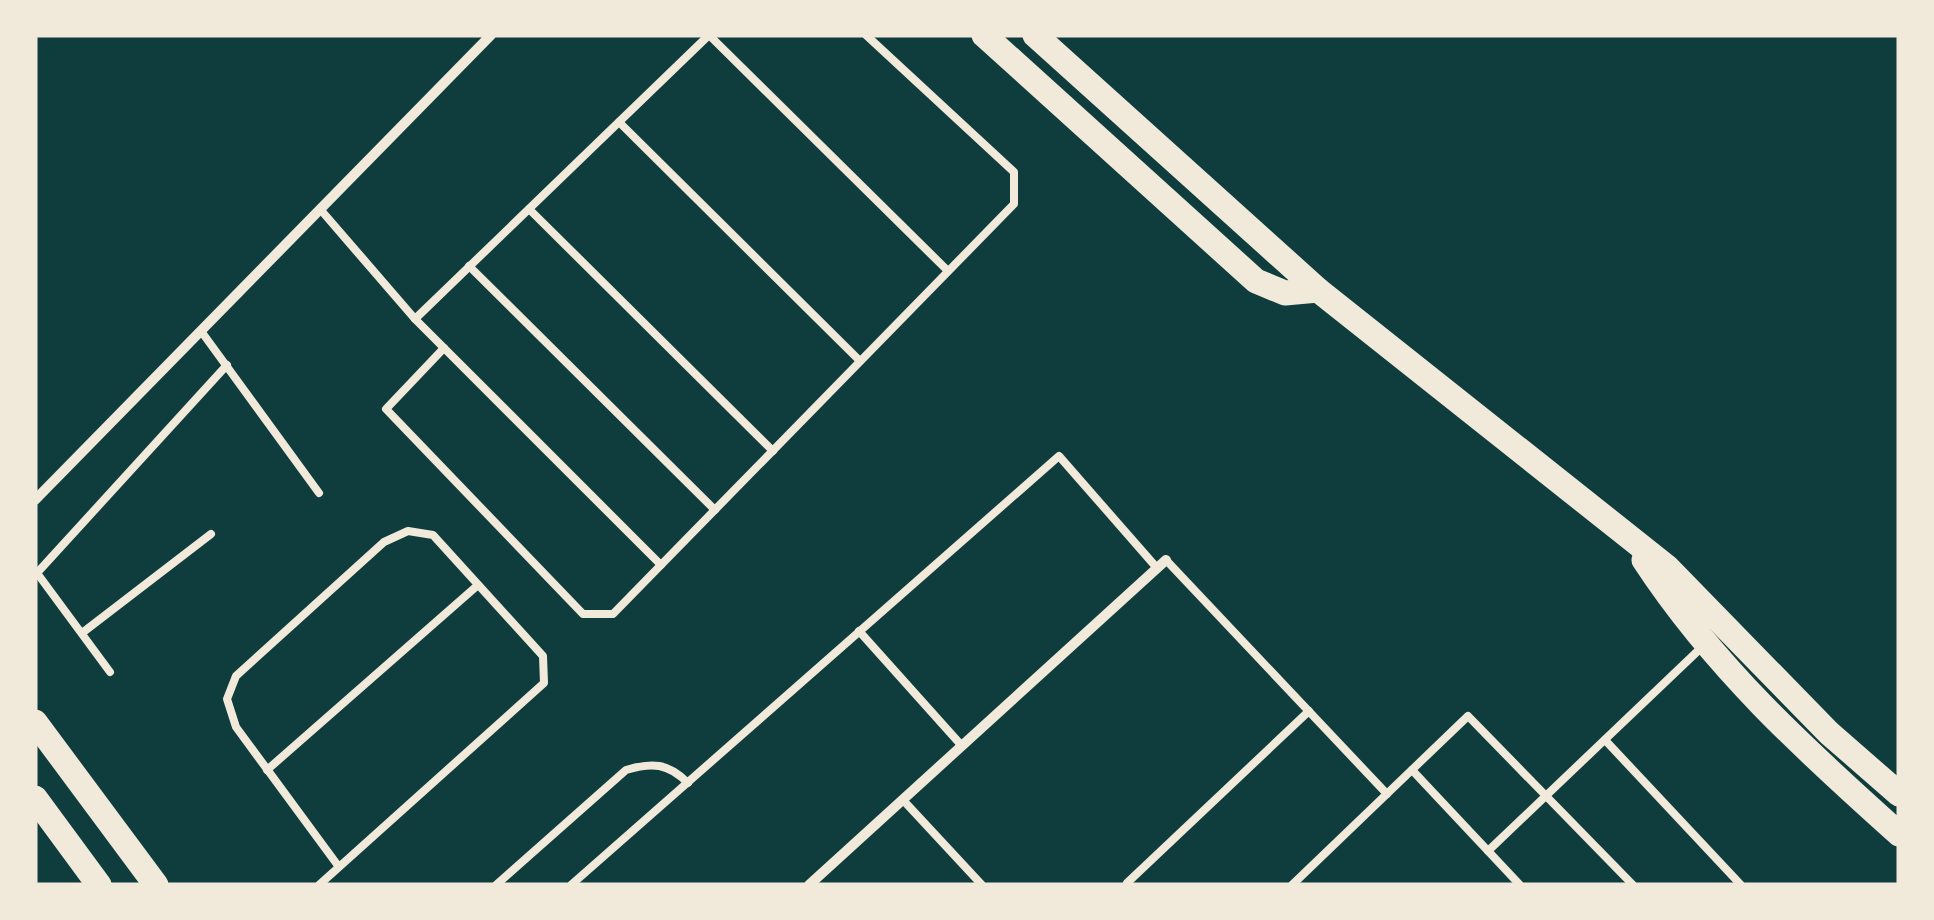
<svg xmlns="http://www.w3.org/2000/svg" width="1934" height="920" viewBox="0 0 1934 920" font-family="Figtree,sans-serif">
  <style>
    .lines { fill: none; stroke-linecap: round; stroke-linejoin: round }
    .service { stroke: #f1e9da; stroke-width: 8 }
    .minor { stroke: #f1e9da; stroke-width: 10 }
    .primary { stroke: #f1e9da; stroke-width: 25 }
  </style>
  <rect width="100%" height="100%" fill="#0f3d3e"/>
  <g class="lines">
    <g class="service">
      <path d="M709 35 948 271"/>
      <path d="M619 122 860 361"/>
      <path d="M320 209 415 319 661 565"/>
      <path d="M529 209 773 451"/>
      <path d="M469 266 715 510"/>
      <path d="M415 319 709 35"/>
      <path d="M201 331 319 493"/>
      <path d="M444 348 386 409 583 614H613L1014 204V172L866 35"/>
      <path d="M1166 560 1387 794"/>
      <path d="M859 631 962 746"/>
      <path d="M82 633 211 534"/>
      <path d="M110 672 37 573 227 365"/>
      <path d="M1605 740 1741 885"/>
      <path d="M267 770 478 585"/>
      <path d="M1412 770 1520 885"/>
      <path d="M903 800 982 885"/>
      <path d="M1488 851 1702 647"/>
      <path d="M1127 883 1309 711"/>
      <path d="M319 885 544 683 543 656 433 535 408 531 384 542 236 676 227 699 236 727 339 867"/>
      <path d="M496 885 626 770C652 762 668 763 688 783"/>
      <path d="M571 885 1059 456 1157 568"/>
      <path d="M1292 885 1468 716 1633 885"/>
    </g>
    <g class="minor">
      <path d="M35 500 491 35"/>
      <path d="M809 885 1166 560"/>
    </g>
    <g class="primary">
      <path d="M984 35 1256 281 1285 293 1318 290"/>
      <path d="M1035 35 1318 290 1667 567 1829 733 1899 794"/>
      <path d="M1644 560C1714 667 1804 749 1899 834"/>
      <path d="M35 722 156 885"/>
      <path d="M35 798 99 885"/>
    </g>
  </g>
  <rect width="1934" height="920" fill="none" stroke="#f1e9da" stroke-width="75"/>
</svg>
